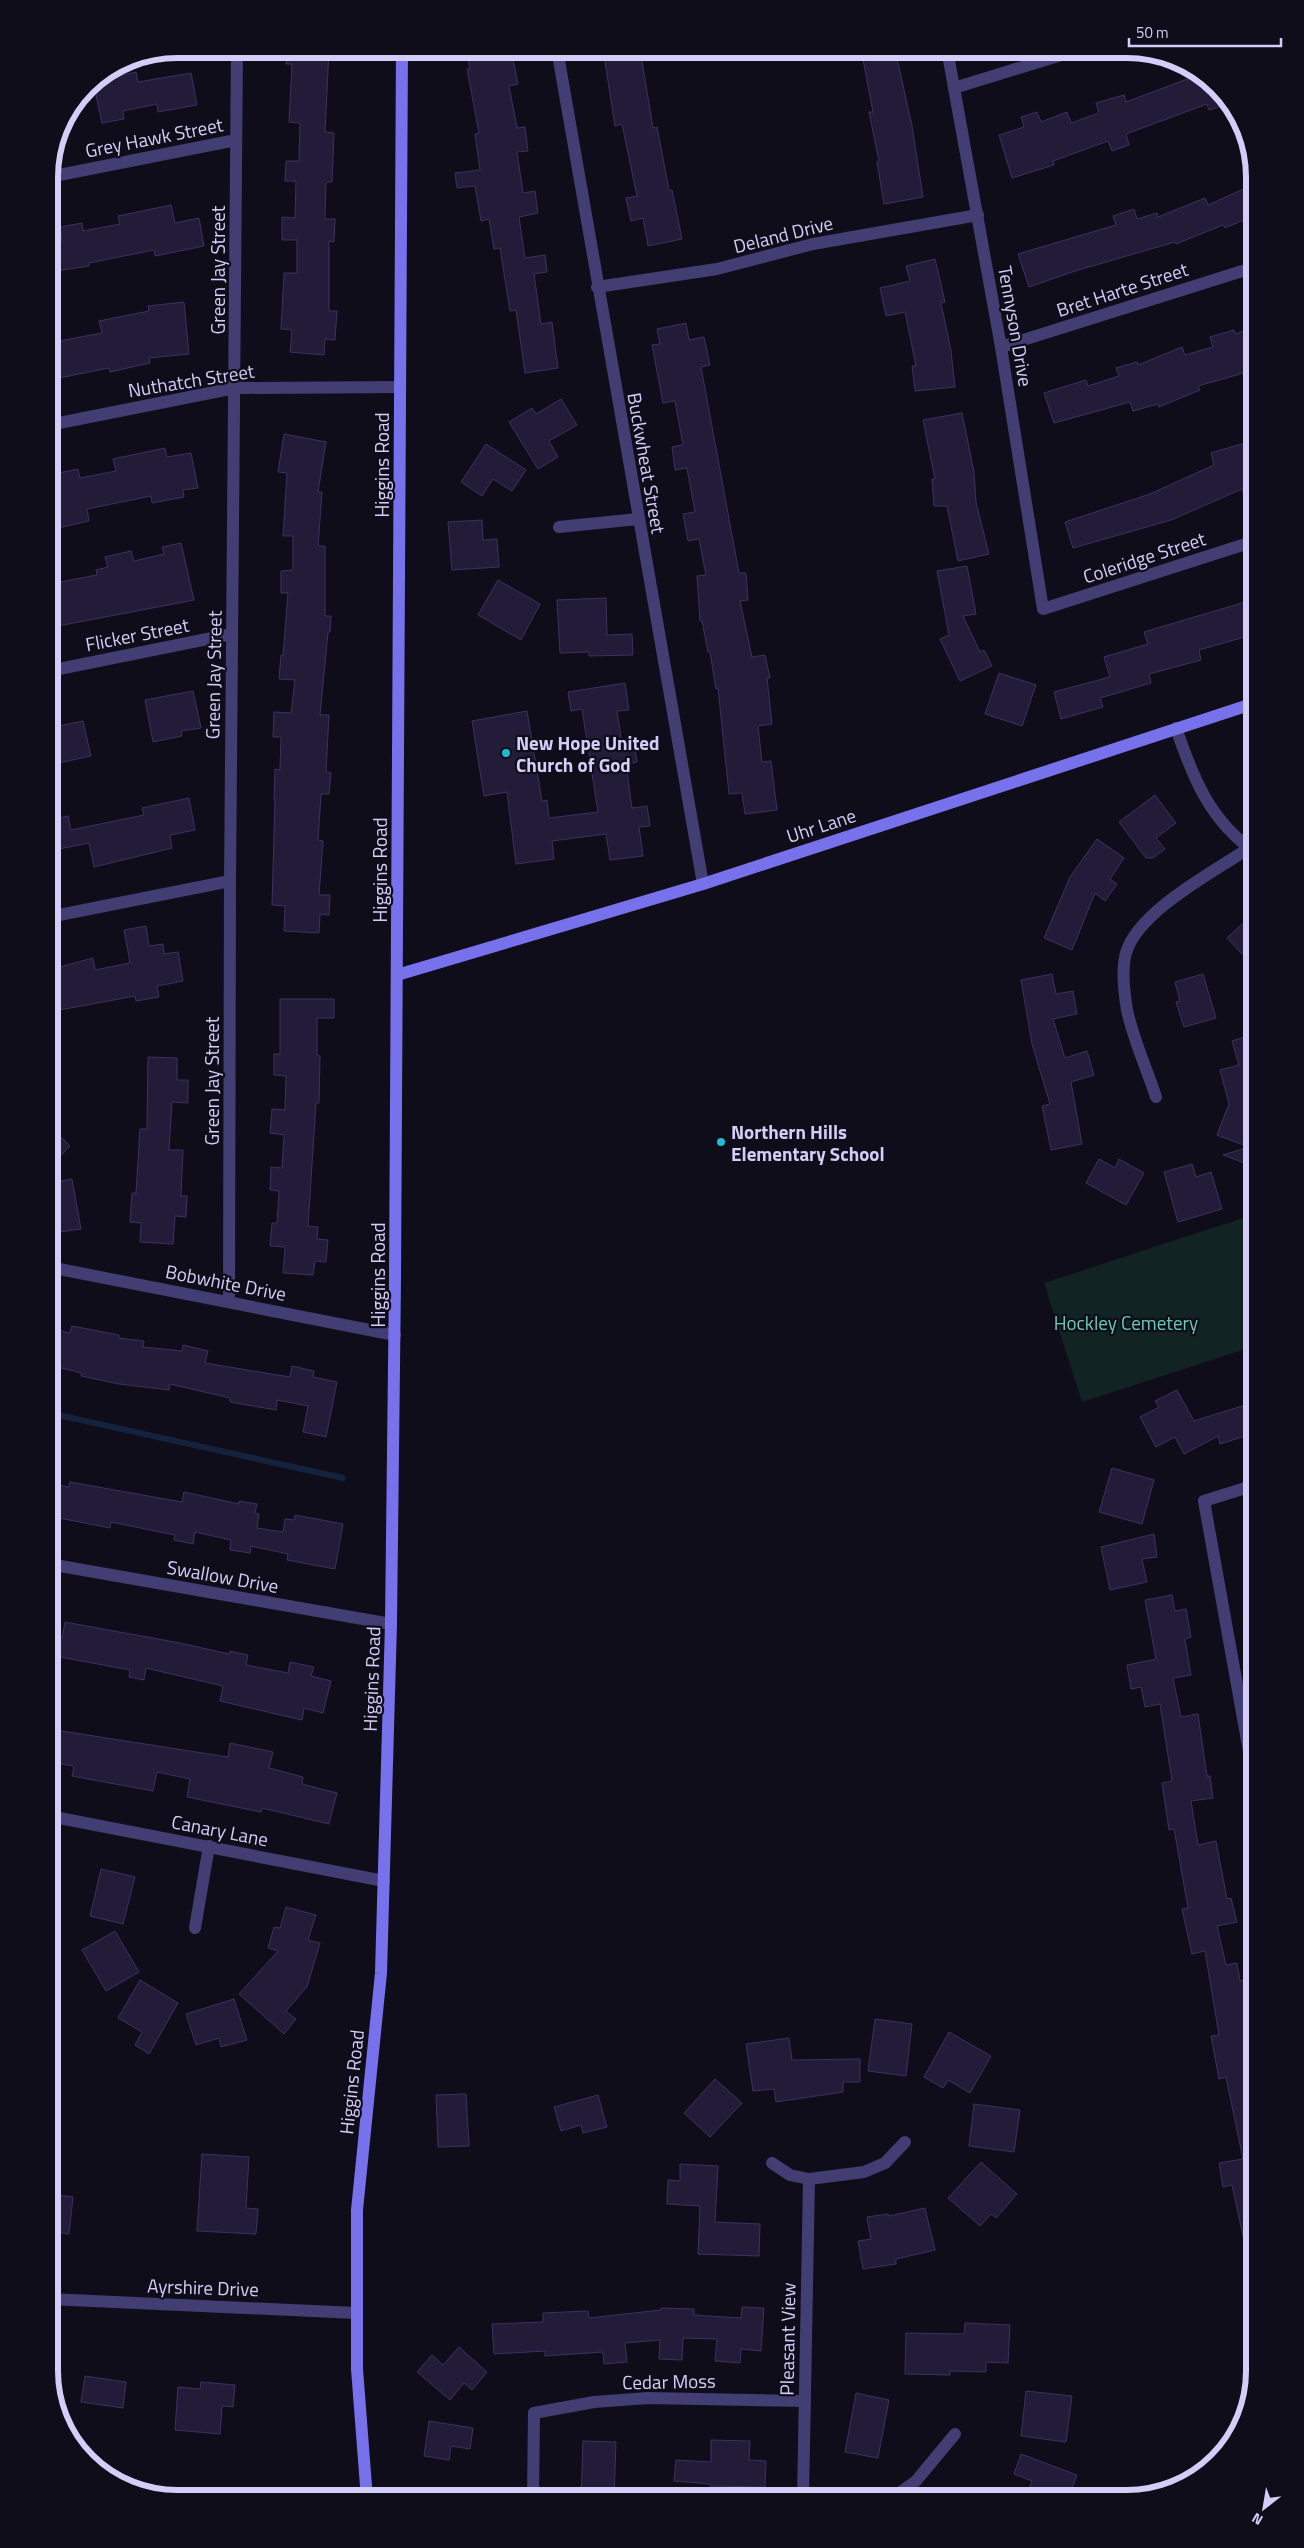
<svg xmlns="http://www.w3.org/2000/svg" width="1304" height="2548" viewBox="0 0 1304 2548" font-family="'Titillium Web',sans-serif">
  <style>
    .green { fill: #112323 }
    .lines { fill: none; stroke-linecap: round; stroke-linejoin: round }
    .stream { stroke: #13233d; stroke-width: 6 }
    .building { fill: #221c38; stroke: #3c3161 }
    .street { stroke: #423e73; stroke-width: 12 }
    .secondary { stroke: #7771eb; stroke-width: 12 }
    .poi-dot { fill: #1ebcd3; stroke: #100d1a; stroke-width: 2 }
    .labels { text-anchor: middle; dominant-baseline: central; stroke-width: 4.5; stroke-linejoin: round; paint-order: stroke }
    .street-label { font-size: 19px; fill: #d3cdf8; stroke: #100d1a }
    .poi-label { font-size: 19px; font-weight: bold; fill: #d3cdf8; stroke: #100d1a; text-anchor: start }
    .park-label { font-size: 19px; fill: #64cdb5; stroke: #100d1a }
    .rim { fill: none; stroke: #d3cdf8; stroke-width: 6 }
  </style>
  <rect width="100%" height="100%" fill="#100d1a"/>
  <path class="green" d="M1255 1214V1346L1082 1402 1044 1283Z"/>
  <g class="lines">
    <path class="stream" d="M49 1413 343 1478"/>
  </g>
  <g class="building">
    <path d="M288 49H329L325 132 334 133 332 182H326L325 219H335L334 242 329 241V311H337L335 340 325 339 324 355 290 352 292 330 281 329 284 273H297V240H282V217L295 218 296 181H285L286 161H299L300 123 289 122 292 64H286Z"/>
    <path d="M466 49H511L518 84 509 86 517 128 525 127 528 151 517 152 523 193 535 191 538 213 519 217 525 258 545 255 547 272 534 274 541 324 552 322 558 368 525 373 516 310 510 311 500 248 494 249 489 219 481 221 475 186 457 188 455 173 480 170 475 134 479 133 467 69H470Z"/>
    <path d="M603 49H640L653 128 657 127 669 190H672L682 239 648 246 643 218 631 221 626 198 637 196 622 124 615 126Z"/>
    <path d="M861 49H895L912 126 923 197 884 204 877 162 879 161 869 112H873Z"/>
    <path d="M136 72 138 82 191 73 197 105 158 112 157 104 123 111 124 119 102 123 93 82Z"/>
    <path d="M1197 72 1205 75 1228 104 1209 110 1207 104 1126 134 1129 145 1112 151 1108 141 1053 161 1054 165 1012 178 999 135 1024 127 1021 117 1037 112 1041 122 1067 112 1071 123 1099 113 1096 103 1124 95 1126 102 1198 75Z"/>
    <path d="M1255 184V215L1225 228 1223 225 1176 244 1175 242 1075 271 1029 287 1018 254 1116 225 1113 216 1134 209 1137 219 1157 213 1158 217 1205 198 1208 205Z"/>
    <path d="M171 205 175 223 199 218 204 246 155 256 154 250 89 263V266L49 272V243L62 241 60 227 82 223 83 231 120 224 118 216Z"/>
    <path d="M935 259 945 302 941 303 951 351 955 387 915 391 912 366H916L905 312 886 316 880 288 910 281 906 266Z"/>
    <path d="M184 302 189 354 149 358 150 363 110 372 109 368 49 380V343L102 333 99 321 149 311 148 306Z"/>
    <path d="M686 323 689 340 704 337 710 365 701 367 739 573H746L748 600 740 601 752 657 765 655 770 678H767L772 724 758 726 762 762 771 761 777 810 745 814 742 793 729 794 718 688 716 689 710 652H708L702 621H700L697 576 706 575 699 539 688 541 683 514 695 512 687 468 675 470 672 447 683 445 675 401 663 403 652 345 660 344 657 329Z"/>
    <path d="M1255 327V362L1245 365 1247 372 1198 386 1200 390 1159 407 1158 404 1133 411 1130 402 1054 423 1044 393 1086 380 1088 386 1119 376 1116 368 1137 362 1138 365 1182 347 1185 355 1213 347 1210 337 1234 330 1235 334Z"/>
    <path d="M561 399 577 425 549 441 558 457 538 469 509 422 532 408 536 414Z"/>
    <path d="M962 413 974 472 976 502 989 554 958 561 947 506H934L932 479H935L923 420Z"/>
    <path d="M284 434 326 442 318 492H322L318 546H325V616H331L330 632H328L320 715H329L326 772 331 773 329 794H321L318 840 323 841 319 895H330L329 915 320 914 319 933 284 931 285 906 272 905 275 800H274L275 769 280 770 281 737H273L274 712 291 713 295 680 279 679 281 655 283 656 288 593H281V571L293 570V536H283L287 473 278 472Z"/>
    <path d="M1255 440V517L1251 518 1242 489 1171 520 1073 548 1065 522 1150 494 1214 465 1211 453Z"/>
    <path d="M486 444 526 470 512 491 493 479 482 496 461 482Z"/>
    <path d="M165 448 167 457 191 453 198 488 183 490 184 497 152 503 151 496 87 509 89 521 49 530V475L78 469 80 478 116 471 113 459Z"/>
    <path d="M482 520 483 540 497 539 499 567 452 570 448 522Z"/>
    <path d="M181 543 194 600 58 626 49 584 97 575 96 570 108 567 105 557 131 551 134 561 164 554 162 547Z"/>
    <path d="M967 566 976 614 963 616 980 652 984 650 992 666 960 681 940 639 949 635 937 571Z"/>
    <path d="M498 580 540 604 521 640 478 615Z"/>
    <path d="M606 598 607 635 632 634 633 655 589 656V652L560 653 557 600Z"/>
    <path d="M1255 599V634L1199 650 1201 660 1149 674 1151 683 1100 698 1103 707 1061 719 1054 692 1110 677 1104 657 1148 644 1144 632Z"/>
    <path d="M999 673 1036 685 1022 726 985 714Z"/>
    <path d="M625 683 629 710 617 711 622 744 634 742 637 762 626 764 632 808 647 806 650 826 639 827 643 856 610 860 606 834 552 841 554 859 516 864 507 792 484 796 472 721 527 711 542 801 547 800 549 818 598 812 582 709 571 711 568 692Z"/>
    <path d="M193 691 201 728 181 731 182 736 153 742 145 700Z"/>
    <path d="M83 721 91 756 49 765V728Z"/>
    <path d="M1155 795 1176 823 1156 838 1165 849 1153 858H1146L1119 822Z"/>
    <path d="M189 798 195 830 170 835 172 848 94 867 89 843 49 851V820L68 816 71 830 144 815 142 808Z"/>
    <path d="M1097 839 1124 858 1110 879 1117 884 1105 901 1095 893 1072 950 1044 938 1070 877Z"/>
    <path d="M1255 912V968L1227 938Z"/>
    <path d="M146 926 149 946 163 944 164 954 178 952 183 981 157 986 159 997 136 1001 135 996 49 1012V970L93 958 95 970 130 963 124 930Z"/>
    <path d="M1052 974 1056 994 1073 991 1077 1014 1053 1019 1065 1058 1087 1051 1094 1075 1071 1082 1082 1144 1051 1150 1042 1106 1050 1104 1032 1044 1021 980Z"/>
    <path d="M1203 974 1216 1018 1184 1027 1176 1002 1180 1001 1175 982Z"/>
    <path d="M280 999H334V1018H317V1055L320 1056 319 1103H316L308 1226 318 1227 317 1239 328 1240 326 1262 315 1261 313 1275 283 1273 285 1247 270 1246 272 1223H277L279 1191 270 1190 271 1167 282 1168 284 1135 270 1133 272 1109 285 1110 286 1076 274 1075V1054H280Z"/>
    <path d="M1255 1034V1167L1223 1155 1249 1147 1217 1135 1229 1104 1220 1070 1239 1065 1232 1041Z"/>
    <path d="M148 1057 177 1058V1080H188V1103L172 1102 169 1150H183L181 1196H187L186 1217 175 1216 173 1244 140 1242 141 1223 130 1222 132 1193H136L140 1129H147Z"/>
    <path d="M49 1125 70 1146 49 1168Z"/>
    <path d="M1099 1159 1115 1168 1119 1159 1144 1173 1126 1205 1086 1183Z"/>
    <path d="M1192 1164 1196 1177 1211 1172 1222 1209 1178 1222 1164 1172Z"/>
    <path d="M72 1179 81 1229 52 1233 49 1214V1183Z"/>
    <path d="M72 1326 119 1335V1338L144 1341 143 1347 182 1351 183 1345 208 1351 205 1363 290 1377 292 1366 314 1371 313 1377 337 1382 326 1437 303 1432 308 1406 277 1400 276 1410 230 1402V1398L170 1384 169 1390 119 1384 81 1376 82 1373 49 1365V1328L70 1333Z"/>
    <path d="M1177 1390 1194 1421 1255 1402V1433L1220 1444 1218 1436 1184 1454 1175 1437 1156 1447 1140 1417 1159 1407 1155 1401Z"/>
    <path d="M1112 1468 1154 1480 1142 1524 1099 1512Z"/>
    <path d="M70 1482 182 1502 184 1492 239 1504V1501L257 1504 255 1513 259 1514 257 1528 283 1532 285 1519 294 1520 295 1515 343 1524 335 1569 287 1560 288 1554 251 1546 250 1553 230 1550 231 1540 195 1532 193 1544 174 1540 175 1535 111 1522 110 1528 49 1516V1483L69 1487Z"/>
    <path d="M1154 1534 1157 1557 1142 1559 1147 1582 1110 1590 1101 1547Z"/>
    <path d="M1172 1595 1175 1611 1186 1609 1191 1637 1185 1639 1191 1675 1173 1678 1181 1717 1198 1714 1207 1776H1210L1213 1798 1191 1801 1198 1845 1216 1841 1227 1899 1231 1898 1237 1922 1217 1926 1226 1965 1237 1963 1240 1981 1249 1979 1253 2007 1246 2008 1255 2056V2258L1248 2259 1232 2185 1223 2187 1219 2163 1243 2159 1226 2077 1219 2079 1211 2036 1219 2035 1205 1951 1192 1954 1182 1909 1188 1908 1174 1829 1169 1830 1162 1783 1172 1781 1160 1704 1145 1707 1141 1687 1131 1689 1127 1665 1156 1659 1145 1600Z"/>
    <path d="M65 1622 180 1643 229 1654 230 1651 248 1655 246 1665 288 1673 290 1662 314 1667 311 1676 331 1681 323 1713 304 1708 302 1720 220 1701 223 1686 146 1668 144 1680 129 1677 130 1670 49 1655V1636L62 1638Z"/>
    <path d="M49 1729 228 1757 230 1743 273 1752 269 1768 303 1777 302 1784 337 1793 329 1824 262 1808 261 1812 187 1797 190 1779 157 1772 153 1791 72 1776 74 1766 49 1762Z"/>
    <path d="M101 1869 135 1877 123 1924 90 1916Z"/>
    <path d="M286 1907 316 1915 308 1940 320 1943 307 1987 286 2011 296 2019 284 2034 239 1994 278 1951 268 1948 274 1927 280 1928Z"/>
    <path d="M115 1931 139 1972 106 1991 82 1950Z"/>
    <path d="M140 1980 178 2003 149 2054 135 2045 142 2032 118 2018Z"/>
    <path d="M234 1999 247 2040 221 2047 219 2038 196 2045 186 2014Z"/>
    <path d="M875 2019 912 2024 906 2076 868 2071Z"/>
    <path d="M949 2032 991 2056 970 2093 948 2080 943 2088 924 2077Z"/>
    <path d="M789 2038 792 2060 860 2059V2082H843V2092L776 2102 774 2089 753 2091 746 2044Z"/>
    <path d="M715 2079 742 2103 710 2137 684 2113Z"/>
    <path d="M466 2094 469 2146 438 2147 436 2095Z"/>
    <path d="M598 2095 607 2127 583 2133 581 2125 561 2131 554 2107Z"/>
    <path d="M974 2104 1020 2110 1014 2152 969 2146Z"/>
    <path d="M202 2154 249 2157 246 2208 258 2209 256 2234 197 2231Z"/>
    <path d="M981 2162 1017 2194 996 2218 991 2214 980 2226 948 2198Z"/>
    <path d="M680 2164 718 2166 715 2222 760 2224 759 2256 698 2254 700 2206 667 2204 668 2180 680 2181Z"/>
    <path d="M49 2194 73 2197 69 2234 49 2231Z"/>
    <path d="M925 2208 935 2250 896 2259V2264L863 2269 858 2241 871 2239 867 2217 888 2214 889 2216Z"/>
    <path d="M742 2307 764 2308 761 2351 741 2349 740 2363 715 2361 717 2339 683 2338 682 2360 659 2359 660 2340 625 2343 627 2362 604 2364 603 2352 545 2356V2351L494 2354 492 2324 543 2322V2313L588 2311 589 2318 661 2310V2308L694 2309V2315L741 2318Z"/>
    <path d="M965 2323 1010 2325 1008 2363 986 2362V2372L950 2371V2375L905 2374 906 2333 964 2334Z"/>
    <path d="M459 2347 487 2372 472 2390 464 2383 450 2400 417 2372 432 2355 443 2365Z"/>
    <path d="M85 2376 126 2382 123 2408 81 2402Z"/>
    <path d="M201 2382 235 2385 233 2407 222 2406 220 2434 175 2430 178 2387 200 2389Z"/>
    <path d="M1026 2391 1072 2396 1066 2442 1021 2436Z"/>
    <path d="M856 2393 889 2400 878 2458 845 2452Z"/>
    <path d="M429 2421 473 2428 470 2449 451 2446 449 2460 424 2456Z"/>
    <path d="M711 2440 750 2441 749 2460 766 2461 765 2487 710 2486V2484L674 2481 676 2460 711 2462Z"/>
    <path d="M583 2441 616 2442 614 2499H581Z"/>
    <path d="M1021 2454 1077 2475 1068 2499H1046L1028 2492 1032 2481 1014 2474Z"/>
  </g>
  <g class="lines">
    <g class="street">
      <path d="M557 49 703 884"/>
      <path d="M947 49 1001 347 1043 609 1255 541"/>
      <path d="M954 88 1081 49"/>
      <path d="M49 177 236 140"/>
      <path d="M597 287 717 269 813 244 978 215"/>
      <path d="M1001 347 1255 267"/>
      <path d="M49 425 235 388 400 387"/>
      <path d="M559 527 638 519"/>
      <path d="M49 671 232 634"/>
      <path d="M1176 728C1193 778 1210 821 1255 852"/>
      <path d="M49 917 230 881"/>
      <path d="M1156 1097C1147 1069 1133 1039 1127 1010 1124 992 1121 970 1126 953 1138 911 1214 872 1249 848"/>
      <path d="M49 1267 395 1335"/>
      <path d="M229 1302 230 881 237 49"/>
      <path d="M49 1564 391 1624"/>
      <path d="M1255 1785 1204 1501 1255 1485"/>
      <path d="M49 1816 384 1881"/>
      <path d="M195 1928 209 1846"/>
      <path d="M772 2163 790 2175 809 2179 864 2172 885 2163 905 2142"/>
      <path d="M49 2299 356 2313"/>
      <path d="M533 2499 534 2413 594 2402 648 2398 805 2401"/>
      <path d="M803 2499 809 2179"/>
      <path d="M891 2499 916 2481 955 2434"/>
    </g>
    <g class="secondary">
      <path d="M397 975 703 884 1255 703"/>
      <path d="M367 2499 357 2369V2210L381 1973 391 1624 395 1280 402 49"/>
    </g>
  </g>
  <g class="poi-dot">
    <circle cx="506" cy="753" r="5"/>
    <circle cx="721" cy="1142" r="5"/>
  </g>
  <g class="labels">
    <g class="street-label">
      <text transform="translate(154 137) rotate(-11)">Grey Hawk Street</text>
      <text transform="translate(783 234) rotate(-14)">Deland Drive</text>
      <text transform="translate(217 270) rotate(-90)">Green Jay Street</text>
      <text transform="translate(1122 289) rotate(-18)">Bret Harte Street</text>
      <text transform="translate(1016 326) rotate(80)">Tennyson Drive</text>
      <text transform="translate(191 380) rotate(-9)">Nuthatch Street</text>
      <text transform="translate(647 463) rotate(80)">Buckwheat Street</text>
      <text transform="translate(381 465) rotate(-90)">Higgins Road</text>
      <text transform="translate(1144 557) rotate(-18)">Coleridge Street</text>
      <text transform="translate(137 634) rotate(-11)">Flicker Street</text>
      <text transform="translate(213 675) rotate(-89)">Green Jay Street</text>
      <text transform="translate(821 825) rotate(-18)">Uhr Lane</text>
      <text transform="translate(379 870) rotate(-90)">Higgins Road</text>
      <text transform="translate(211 1081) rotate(-90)">Green Jay Street</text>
      <text transform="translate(377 1275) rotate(-90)">Higgins Road</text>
      <text transform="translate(226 1282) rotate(11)">Bobwhite Drive</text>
      <text transform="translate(223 1576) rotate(10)">Swallow Drive</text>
      <text transform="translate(371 1679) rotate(-88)">Higgins Road</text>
      <text transform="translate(220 1830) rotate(11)">Canary Lane</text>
      <text transform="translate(351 2082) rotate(-84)">Higgins Road</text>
      <text transform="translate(203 2287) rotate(2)">Ayrshire Drive</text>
      <text transform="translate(787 2339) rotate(-89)">Pleasant View</text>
      <text transform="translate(669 2381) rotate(-1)">Cedar Moss</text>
    </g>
    <g class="poi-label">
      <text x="516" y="742">New Hope United<tspan x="516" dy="22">Church of God</tspan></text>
      <text x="731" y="1131">Northern Hills<tspan x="731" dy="22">Elementary School</tspan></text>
    </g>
    <g class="park-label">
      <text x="1126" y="1322">Hockley Cemetery</text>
    </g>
  </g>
  <path d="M0 0H1304V2548H0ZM177 58H1127A119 119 0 0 1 1246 177V2371A119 119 0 0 1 1127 2490H177A119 119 0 0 1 58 2371V177A119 119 0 0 1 177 58Z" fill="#100d1a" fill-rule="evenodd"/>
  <path class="rim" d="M177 58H1127A119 119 0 0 1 1246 177V2371A119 119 0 0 1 1127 2490H177A119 119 0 0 1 58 2371V177A119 119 0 0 1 177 58Z"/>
  <g transform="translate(1264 2508) rotate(211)" stroke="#100d1a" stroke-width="4" paint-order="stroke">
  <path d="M0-4L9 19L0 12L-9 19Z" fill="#d3cdf8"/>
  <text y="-8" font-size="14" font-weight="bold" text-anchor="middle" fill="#d3cdf8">N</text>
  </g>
  <path d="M1129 38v8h152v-8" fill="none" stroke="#d3cdf8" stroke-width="2.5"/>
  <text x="1136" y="38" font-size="15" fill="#d3cdf8" stroke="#100d1a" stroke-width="4" paint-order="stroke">50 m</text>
</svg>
